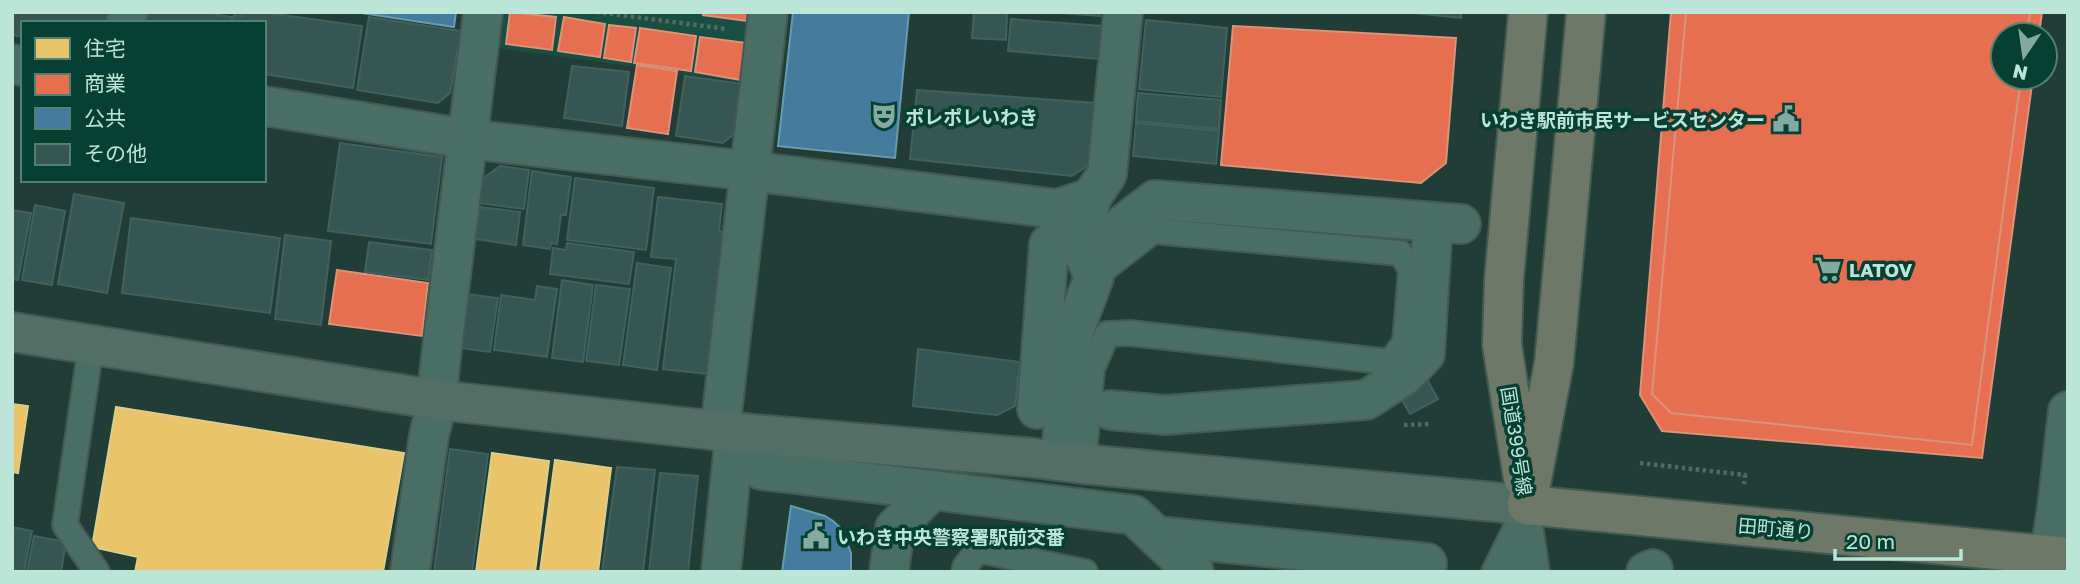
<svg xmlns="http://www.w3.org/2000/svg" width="2080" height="584" viewBox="0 0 2080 584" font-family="'Golos Text','Noto Sans JP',sans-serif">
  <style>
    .built { fill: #184f41 }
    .homes { fill: #e9c46a; stroke: #dbce8b; stroke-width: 2 }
    .shops { fill: #e76f51; stroke: #da9279; stroke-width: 2 }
    .public { fill: #457b9d; stroke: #689bae; stroke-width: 2 }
    .building { fill: #375551; stroke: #40625f; stroke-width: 2 }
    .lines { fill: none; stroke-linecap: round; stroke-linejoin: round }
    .lane-casing { stroke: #425a53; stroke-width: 28 }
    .street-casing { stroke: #425a53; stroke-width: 42 }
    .secondary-casing { stroke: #425a53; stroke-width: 42 }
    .highway-casing { stroke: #425a53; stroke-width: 42 }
    .path { stroke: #4f6b64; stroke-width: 4.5; stroke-dasharray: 3.5 3.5; stroke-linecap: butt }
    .lane { stroke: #4a6d64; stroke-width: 24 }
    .street { stroke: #4a6d64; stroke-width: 38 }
    .secondary { stroke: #536e64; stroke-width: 38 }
    .highway { stroke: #6e7869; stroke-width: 38 }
    .labels { text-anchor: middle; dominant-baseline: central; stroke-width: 7; stroke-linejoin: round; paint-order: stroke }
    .poi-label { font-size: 19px; font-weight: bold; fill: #bae5d7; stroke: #073f32; text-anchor: start }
    .street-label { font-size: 19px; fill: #bae5d7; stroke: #073f32 }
  </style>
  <rect width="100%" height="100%" fill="#213d36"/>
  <path class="built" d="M494 12H760L751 83 490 47Z"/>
  <g class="homes">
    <path d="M12 404 28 406 18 473 12 472Z"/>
    <path d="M116 407 404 453 383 572H135L138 557 92 547Z"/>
    <path d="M492 453 549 461 535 572H476Z"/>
    <path d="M555 460 611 468 598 572H540Z"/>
  </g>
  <g class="shops">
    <path d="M510 12 556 17 552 50 506 44Z"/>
    <path d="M703 12H749L748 21 703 15Z"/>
    <path d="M1671 12H2042L2039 35H2003V77H2033L1982 458 1662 431 1640 395Z"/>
    <path d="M1686 12H2030L2027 35H2003V77H2021L1972 445 1671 413 1652 394Z"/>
    <path d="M564 17 605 24 600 57 558 51Z"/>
    <path d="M609 25 636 28 631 62 604 58Z"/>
    <path d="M1233 26 1456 38 1446 163 1421 183 1221 165Z"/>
    <path d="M640 28 696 36 691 71 634 63Z"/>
    <path d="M700 37 747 43 741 80 695 72Z"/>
    <path d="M637 65 677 71 668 134 627 128Z"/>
    <path d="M337 270 428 283 422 336 329 324Z"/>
  </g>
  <g class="public">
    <path d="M355 12H456L454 27Z"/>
    <path d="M793 12H909L895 158 778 146Z"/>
    <path d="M791 506 825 516 833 521 842 529 851 553V572H782Z"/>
  </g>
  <g class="building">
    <path d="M12 12H117L116 23H23V37L12 35Z"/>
    <path d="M148 12H201L232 17 231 23H146Z"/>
    <path d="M242 12H262L362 26 353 88 264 74V23H233L234 15 242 16Z"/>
    <path d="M974 12H1007L1006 40 972 38Z"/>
    <path d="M1045 12H1100V16Z"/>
    <path d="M1403 12H1461V18Z"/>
    <path d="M369 17 461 31 450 93 438 103 357 90Z"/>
    <path d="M1011 19 1102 26 1100 59 1008 51Z"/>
    <path d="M1146 20 1227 28 1221 97 1139 89Z"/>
    <path d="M572 66 629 72 622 126 564 118Z"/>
    <path d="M685 76 743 84 735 133 723 143 676 136Z"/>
    <path d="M917 90 1096 103 1093 162 1072 176 910 159Z"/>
    <path d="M1138 93 1221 100 1219 129 1136 121Z"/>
    <path d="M1136 123 1219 131 1216 164 1133 156Z"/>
    <path d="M340 143 442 157 431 244 328 231Z"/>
    <path d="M500 166 529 170 524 209 479 203 482 179Z"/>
    <path d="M532 171 571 177 566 215H561L557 244 551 243 550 249 523 245Z"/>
    <path d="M575 178 654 188 646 250 567 240Z"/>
    <path d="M74 194 124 203 107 293 58 284Z"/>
    <path d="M658 197 722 204 719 231 724 232 707 374 663 369 676 259 651 257Z"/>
    <path d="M35 205 65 211 52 285 22 280Z"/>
    <path d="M480 207 520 212 516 245 475 239Z"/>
    <path d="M12 210 31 213 18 280 12 279Z"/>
    <path d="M131 218 280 238 270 313 122 293Z"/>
    <path d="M285 235 331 241 321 325 275 319Z"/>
    <path d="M369 242 432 250 428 280 365 272Z"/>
    <path d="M567 243 634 252 629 284 550 274 553 248 566 250Z"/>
    <path d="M637 263 671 268 657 370 623 365Z"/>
    <path d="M562 280 593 285 583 362 552 358Z"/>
    <path d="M596 285 630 289 619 365 586 361Z"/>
    <path d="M537 286 557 289 547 357 494 350 501 295 535 300Z"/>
    <path d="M467 294 498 298 490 352 460 348Z"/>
    <path d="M918 349 1020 362 1015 406 997 415 913 406Z"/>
    <path d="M1425 376 1438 399 1410 414 1397 391Z"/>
    <path d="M450 449 488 454 472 572H434Z"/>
    <path d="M617 467 655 470 643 572H602Z"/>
    <path d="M660 473 698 476 688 572H649Z"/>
    <path d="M12 527 32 531 24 572H12Z"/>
    <path d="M34 536 66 542 61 572H27Z"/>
  </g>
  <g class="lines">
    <g class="lane-casing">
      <g id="lane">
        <path d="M91 345 65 525 97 572"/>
        <path d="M1083 464 1092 369 1107 334 1130 333 1391 362 1405 342 1411 269 1400 253 1153 231 1094 277"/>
        <path d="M1527 505 1537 572"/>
        <path d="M964 572 965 567 978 550 1085 572"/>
        <path d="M1494 572 1527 505"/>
        <path d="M1517 572 1523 533"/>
      </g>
    </g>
    <g class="street-casing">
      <g id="street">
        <path d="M126 23 128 12"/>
        <path d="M12 64 23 66"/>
        <path d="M264 106 468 139 750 171 1057 209 1091 198"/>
        <path d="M1037 409 1049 244 1094 247 1155 200 1461 224"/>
        <path d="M1110 410 1165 415 1366 400 1405 375 1425 354 1433 222"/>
        <path d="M720 431 768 12"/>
        <path d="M1060 460 1073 334 1094 277 1081 246 1091 198 1107 174 1123 12"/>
        <path d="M761 470 932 490"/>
        <path d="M1156 536 1427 563 1426 572"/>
        <path d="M2050 554 2057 508 2068 411"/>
        <path d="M410 572 429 435 438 400 439 374 483 12"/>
        <path d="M721 572 735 433"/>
        <path d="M889 572 895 528 932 490 1134 515 1194 572"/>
        <path d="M1646 572 1653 569"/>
      </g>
    </g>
    <g class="secondary-casing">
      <path id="secondary" d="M12 332 438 400 720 431 1034 458 1083 464 1527 505"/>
    </g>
    <g class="highway-casing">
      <g id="highway">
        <path d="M1523 478 1502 345 1504 279 1528 12"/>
        <path d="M1527 505 2068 557"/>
        <path d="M1527 505 1554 363 1586 12"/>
      </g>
    </g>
    <g class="path">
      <path d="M596 12 727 29"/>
      <path d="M1404 425 1432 424"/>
      <path d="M1640 463 1745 475 1744 484"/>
    </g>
    <use href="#lane" class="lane"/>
    <use href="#street" class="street"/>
    <use href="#secondary" class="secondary"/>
    <use href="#highway" class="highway"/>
  </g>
  <defs>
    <g id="theatre-bare" transform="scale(2.1)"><path d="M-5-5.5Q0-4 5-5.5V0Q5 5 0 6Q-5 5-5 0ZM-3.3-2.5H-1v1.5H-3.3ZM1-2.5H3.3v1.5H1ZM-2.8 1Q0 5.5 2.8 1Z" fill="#84aa9f" stroke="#073f32" stroke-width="2.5" paint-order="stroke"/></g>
    <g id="civic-bare" transform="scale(2.1)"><path d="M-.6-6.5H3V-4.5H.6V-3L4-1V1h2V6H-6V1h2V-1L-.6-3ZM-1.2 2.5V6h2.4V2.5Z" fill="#84aa9f" stroke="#073f32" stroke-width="2.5" paint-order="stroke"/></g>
    <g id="supermarket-bare" transform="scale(2.1)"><path d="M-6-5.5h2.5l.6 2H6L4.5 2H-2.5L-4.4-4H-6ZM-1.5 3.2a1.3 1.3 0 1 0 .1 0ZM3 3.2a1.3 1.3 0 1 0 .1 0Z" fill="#84aa9f" stroke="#073f32" stroke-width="2.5" paint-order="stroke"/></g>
  </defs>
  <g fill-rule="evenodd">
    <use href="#theatre-bare" x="884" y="116"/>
    <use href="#civic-bare" x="1786" y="119"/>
    <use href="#supermarket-bare" x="1828" y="269"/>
    <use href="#civic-bare" x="816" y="536"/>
  </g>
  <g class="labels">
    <g class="poi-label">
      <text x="905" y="116">ポレポレいわき</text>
      <text x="1765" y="119" text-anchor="end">いわき駅前市民サービスセンター</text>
      <text x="1849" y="269">LATOV</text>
      <text x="837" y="536">いわき中央警察署駅前交番</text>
    </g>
    <g class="street-label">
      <text transform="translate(1517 441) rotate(81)">国道399号線</text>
      <text transform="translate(1776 528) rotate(5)">田町通り</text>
    </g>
  </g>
  <rect width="2080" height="584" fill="none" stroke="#bae5d7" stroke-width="28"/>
  <rect x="21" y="21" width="245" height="161" fill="#073f32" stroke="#4f8174" stroke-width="2"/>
  <rect x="35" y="38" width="35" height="21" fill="#e9c46a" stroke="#4f8174" stroke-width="2"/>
  <text x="84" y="56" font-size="21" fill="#bae5d7">住宅</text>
  <rect x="35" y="74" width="35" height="21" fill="#e76f51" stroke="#4f8174" stroke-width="2"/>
  <text x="84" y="91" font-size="21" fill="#bae5d7">商業</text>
  <rect x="35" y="108" width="35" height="21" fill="#457b9d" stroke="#4f8174" stroke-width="2"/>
  <text x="84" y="126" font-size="21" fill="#bae5d7">公共</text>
  <rect x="35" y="144" width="35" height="21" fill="#375551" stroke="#4f8174" stroke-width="2"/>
  <text x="84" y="161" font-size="21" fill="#bae5d7">その他</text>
  <g transform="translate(2024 56) rotate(193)"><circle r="33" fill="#073f32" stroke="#4f8174" stroke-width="2"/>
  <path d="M0-5L12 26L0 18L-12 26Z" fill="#84aa9f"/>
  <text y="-10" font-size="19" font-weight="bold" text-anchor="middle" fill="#bae5d7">N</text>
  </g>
  <path d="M1835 549v10h126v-10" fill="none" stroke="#bae5d7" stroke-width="3.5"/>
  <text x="1846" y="549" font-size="21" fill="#bae5d7" stroke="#073f32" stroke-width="5" paint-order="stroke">20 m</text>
</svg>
